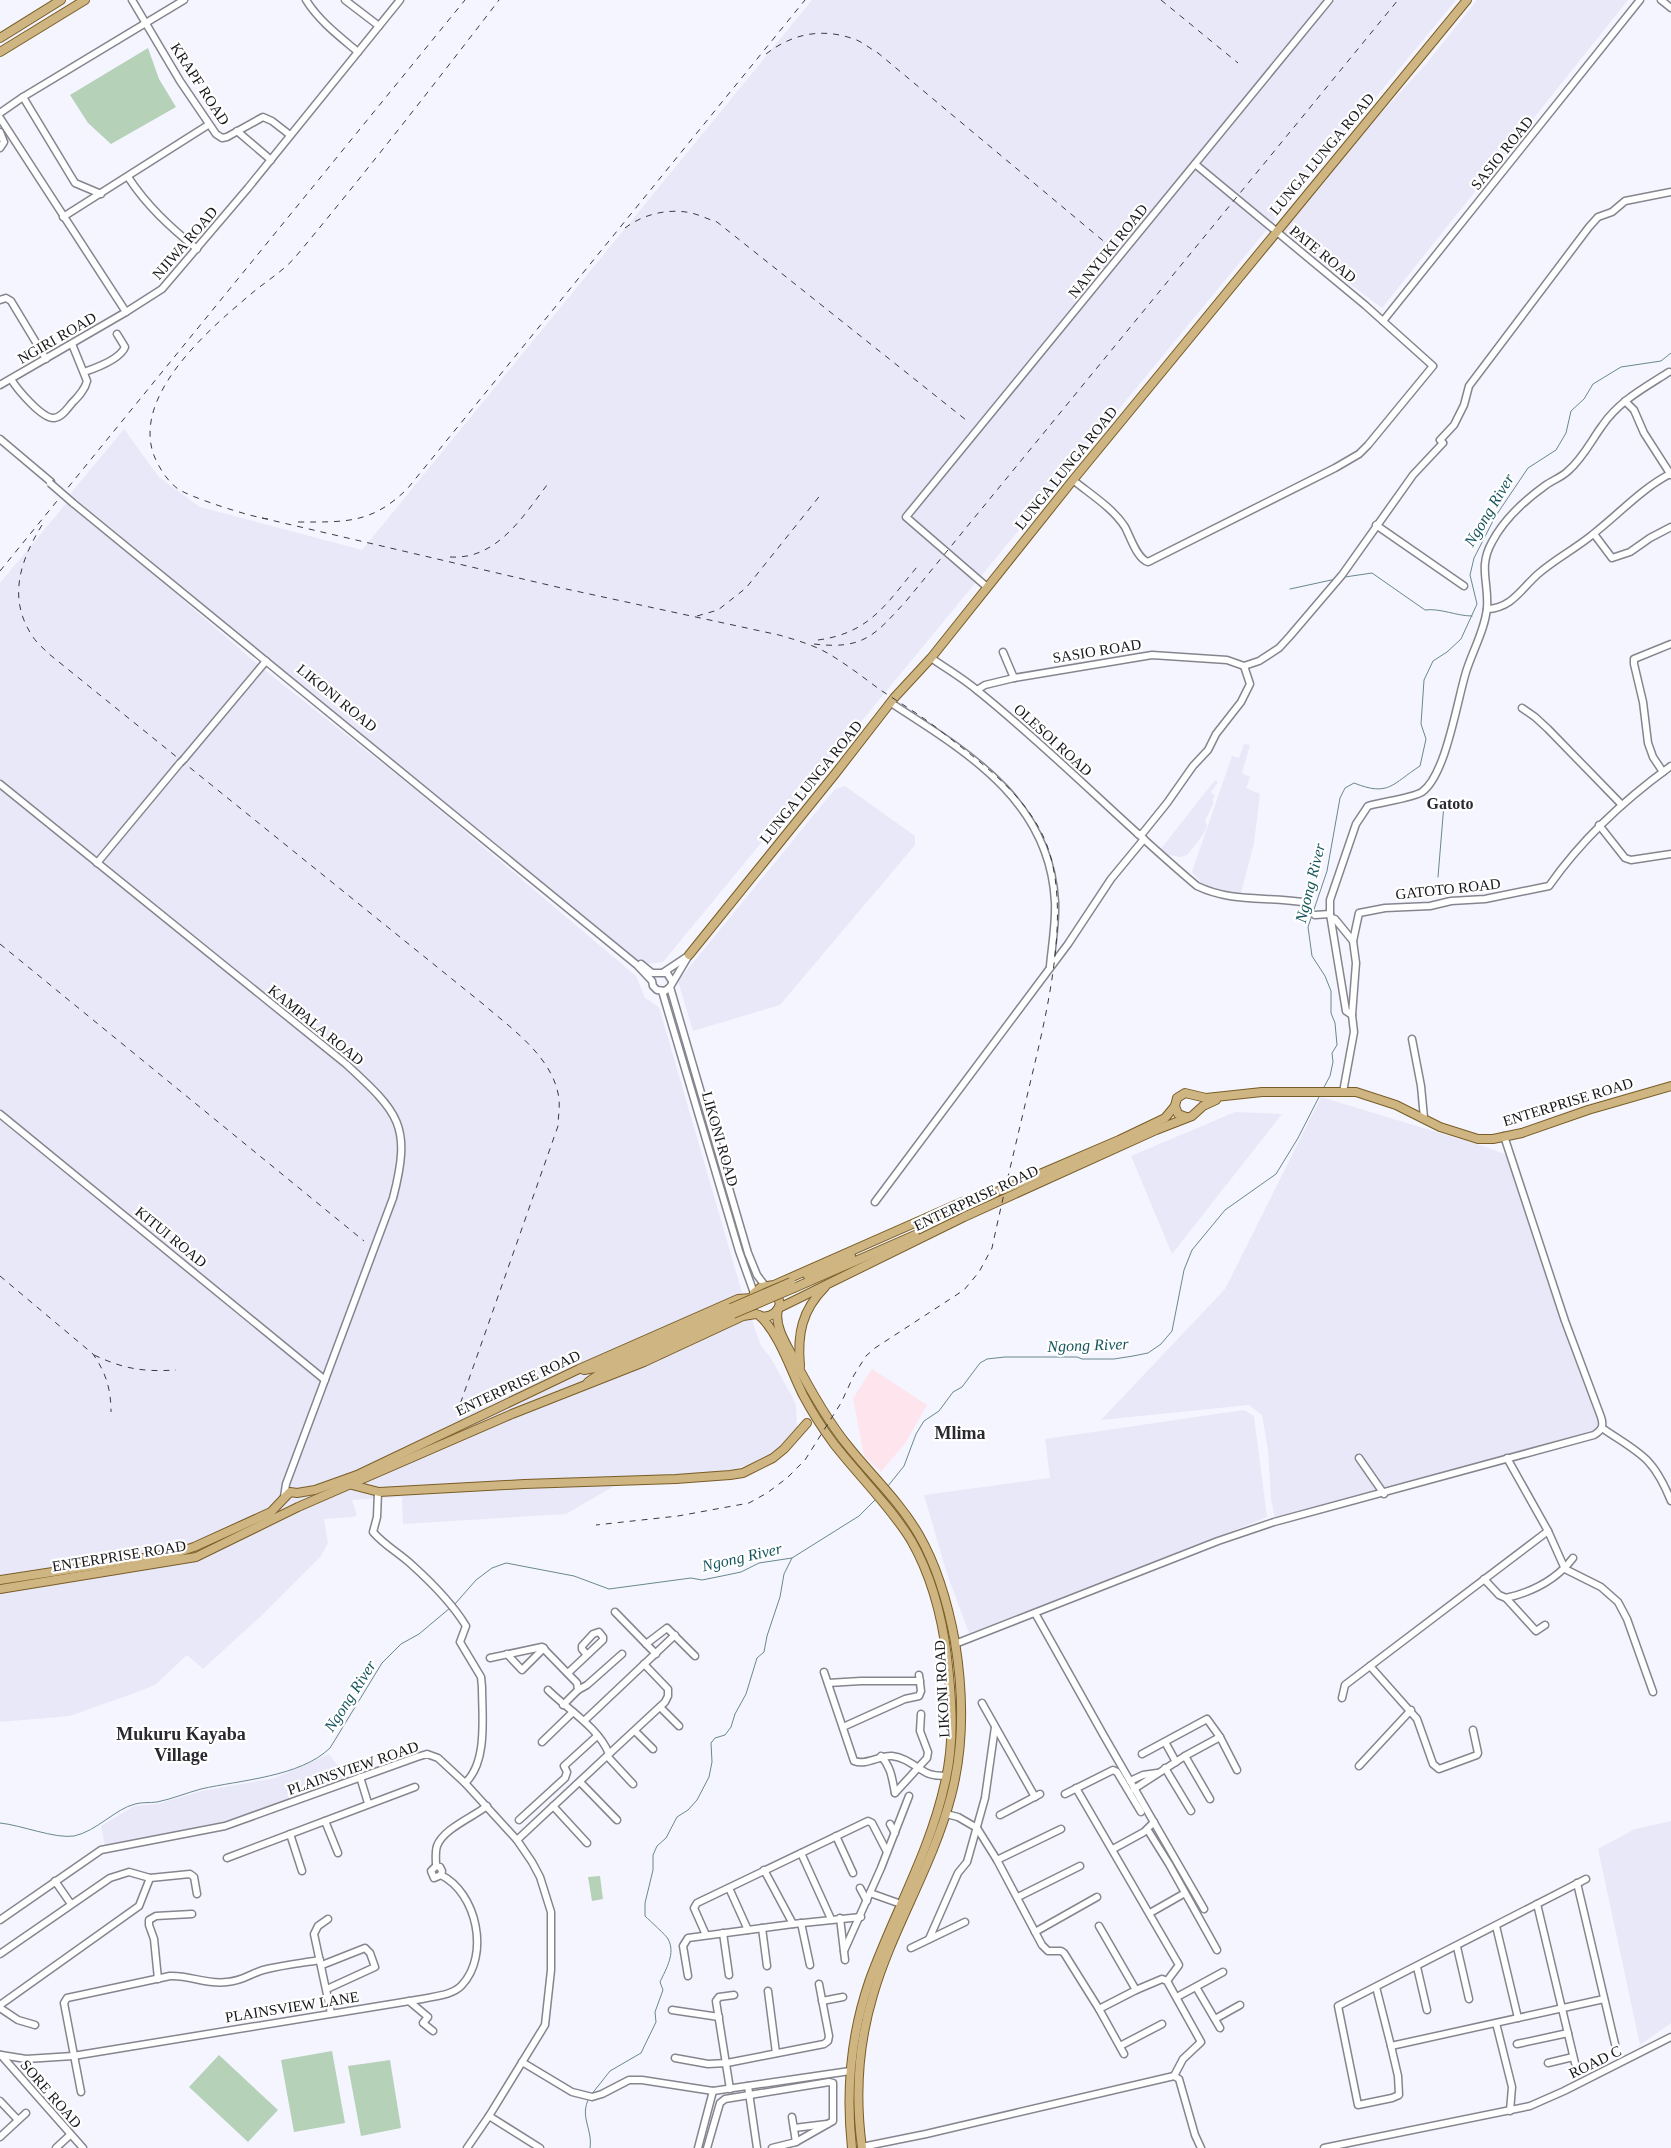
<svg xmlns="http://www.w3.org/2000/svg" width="1671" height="2148" viewBox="0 0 1671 2148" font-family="Georgia,serif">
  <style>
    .built { fill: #e9e8f8 }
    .education { fill: #fee4ed }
    .green { fill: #b5d1b8 }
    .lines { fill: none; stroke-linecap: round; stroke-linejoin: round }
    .stream { stroke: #69888d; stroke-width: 1 }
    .minor-casing { stroke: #85858e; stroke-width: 9 }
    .major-casing { stroke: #795d26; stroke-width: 10 }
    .minor { stroke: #fff; stroke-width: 6 }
    .major { stroke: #ceb581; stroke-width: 8 }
    .rail { stroke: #3a3a3e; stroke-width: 1; stroke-dasharray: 6 6; stroke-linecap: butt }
    .minor-bridge-casing { stroke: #85858e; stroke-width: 9; stroke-linecap: butt }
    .major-bridge-casing { stroke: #795d26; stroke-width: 10; stroke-linecap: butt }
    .minor-bridge { stroke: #fff; stroke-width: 6 }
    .major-bridge { stroke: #ceb581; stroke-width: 8 }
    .labels { text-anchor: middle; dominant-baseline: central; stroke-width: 4.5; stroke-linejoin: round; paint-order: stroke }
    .street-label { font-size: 15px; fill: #17171a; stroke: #fff }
    .water-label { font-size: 16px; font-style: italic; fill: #16555c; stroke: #fff }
    .neighbourhood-label { font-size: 16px; font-weight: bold; fill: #2a2930; stroke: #fff }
    .quarter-label { font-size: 18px; font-weight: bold; fill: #2a2930; stroke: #fff }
  </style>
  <rect width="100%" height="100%" fill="#f5f5ff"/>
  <g class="built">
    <path d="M812 0H1456L663 962 649 964 633 958 70 494 124 429 159 477 200 507 362 550Z"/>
    <path d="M1477 0H1628L1382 308 1279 231 1351 146 1426 64Z"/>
    <path d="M68 501 261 667 417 791 636 976 645 998 659 1007 741 1289 761 1346 771 1358 796 1404 797 1429 776 1451 753 1464 729 1470 616 1485 566 1514 403 1524 402 1497 352 1500 357 1515 353 1517 324 1519 328 1543 321 1556 261 1616 203 1669 187 1655 155 1685 129 1695 70 1716 0 1722V583Z"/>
    <path d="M1244 744 1250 745 1242 773 1250 777 1246 788 1260 794 1254 843 1240 897 1205 887 1192 872 1232 756 1239 758Z"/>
    <path d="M1215 780 1218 782 1211 792 1215 796 1212 800 1214 802 1205 821 1207 826 1203 835 1187 855 1181 857 1168 855 1160 850Z"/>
    <path d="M845 786 915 836V845L780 1005 693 1031 678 981 835 789Z"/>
    <path d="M1321 1097 1486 1147 1512 1157 1596 1394 1604 1423 1597 1434 1276 1524 1271 1499 1268 1450 1262 1415 1249 1405 1101 1420 1225 1289Z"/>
    <path d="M1235 1112 1282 1114 1172 1254 1131 1156Z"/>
    <path d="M1244 1410 1254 1416 1267 1517 1146 1566 969 1633 947 1574 924 1495 1050 1478 1045 1439Z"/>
    <path d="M329 1754 340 1769 345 1781 218 1824 105 1846 101 1826 134 1806 157 1804 202 1791 275 1778Z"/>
    <path d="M1671 1821V2023L1640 2045 1598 1849 1635 1829Z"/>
  </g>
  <path class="education" d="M872 1369 927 1405 906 1442 881 1472 864 1456 853 1398Z"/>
  <g class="green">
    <path d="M148 48 159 79 176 107 111 144 88 123 70 95Z"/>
    <path d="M600 1876 603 1899 592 1901 588 1877Z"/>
    <path d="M332 2051 345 2123 294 2132 281 2060Z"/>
    <path d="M219 2055 278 2110 248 2142 189 2087Z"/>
    <path d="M390 2060 401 2128 361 2136 348 2066Z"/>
  </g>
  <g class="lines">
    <g class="stream">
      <path d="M1345 577 1372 573 1425 610C1441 608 1456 616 1472 616"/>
      <path d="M1290 589 1336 579"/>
      <path d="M1438 877 1444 804"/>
      <path d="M1323 1089 1330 1076 1333 1062 1332 1053 1337 1045 1335 1023 1331 1013V991L1325 976 1312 956 1308 927 1327 871 1340 798 1345 788 1354 783C1389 797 1392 784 1420 766L1426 739 1421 724 1424 680 1433 661 1447 652 1461 639 1477 604 1470 575 1474 558 1495 517 1528 468 1556 450 1566 433 1571 411 1584 399 1593 384 1621 367 1661 361 1671 353"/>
      <path d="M888 1486 904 1466 916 1434 924 1421 939 1411 953 1392 962 1387 980 1363 987 1359 1005 1357H1077L1082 1359H1114L1133 1356 1148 1353 1161 1344 1172 1331 1184 1270 1192 1250 1225 1210 1276 1174 1298 1138 1320 1095"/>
      <path d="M455 1604 476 1580 492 1568 506 1563 574 1576 609 1589 691 1578 702 1580 722 1576 741 1572 759 1563 792 1558 859 1516 877 1498"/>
      <path d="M0 1823C21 1825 55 1839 74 1836 97 1831 115 1809 135 1804 142 1802 150 1803 157 1802 172 1799 186 1793 201 1789 240 1780 300 1777 330 1748L382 1663 401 1644 419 1634 450 1608"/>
      <path d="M591 2095 610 2071 641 2053 656 2022 655 2012 663 1990 660 1982C666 1969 676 1953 668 1939 666 1935 650 1921 645 1916V1903L653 1870V1855L657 1846 666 1838 677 1817 688 1810 697 1800 709 1777 712 1762 711 1743 715 1738 725 1735 731 1727 735 1714 746 1694 757 1658 764 1652 767 1636 780 1597 784 1574 792 1558"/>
      <path d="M589 2098C579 2117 593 2129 590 2148"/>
    </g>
    <g class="minor-casing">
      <g id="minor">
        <path d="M132 0 180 81 216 134 222 138 227 137 263 117 272 121 290 135"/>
        <path d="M306 0C319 21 339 36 358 52"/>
        <path d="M345 0 379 26"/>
        <path d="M1661 0 1671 8"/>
        <path d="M23 97 75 183 101 194"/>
        <path d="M0 113 23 97 184 0"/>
        <path d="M0 118 126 312"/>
        <path d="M237 131 271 160"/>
        <path d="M0 132 4 142 0 148"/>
        <path d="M128 177C147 206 170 227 197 249"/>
        <path d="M63 217 208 125"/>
        <path d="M0 300 6 298 11 301 46 359"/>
        <path d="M1383 321 1640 0"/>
        <path d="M84 372C96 368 120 359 125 347L117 334"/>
        <path d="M11 379C17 389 42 419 54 418 62 417 67 409 72 403 78 397 85 390 87 381L72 344"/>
        <path d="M0 385 126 312 162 289 248 188 400 0"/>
        <path d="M1625 401 1634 410 1644 433 1671 475"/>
        <path d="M0 439 51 482"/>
        <path d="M1073 480C1090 494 1113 508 1125 527 1130 536 1137 559 1148 562L1335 468 1359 454 1368 445 1433 366 1365 305 1195 164"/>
        <path d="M73 503 637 965 652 981 653 986 657 990 665 991 670 987 689 955"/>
        <path d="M1376 525 1464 586"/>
        <path d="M1594 534 1612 558 1630 552 1650 538 1671 527"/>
        <path d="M987 587 906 517 1329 0"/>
        <path d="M1487 609C1512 608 1521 589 1538 574 1555 559 1575 549 1592 535 1618 515 1641 489 1670 474"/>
        <path d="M1003 652 1014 678"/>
        <path d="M931 658C947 669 964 679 978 691 1054 752 1122 823 1197 886 1233 903 1265 896 1302 902L1304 904 1305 914"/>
        <path d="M977 690 985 685 1014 678 1152 655 1227 660 1244 666 1259 661 1279 648 1290 636 1342 575 1413 475 1443 443 1440 440 1454 425 1464 405 1469 386 1589 227 1598 217 1612 212 1625 201 1671 192"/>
        <path d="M891 703C967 752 1050 801 1055 902 1056 923 1052 945 1050 966"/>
        <path d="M1522 708 1535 717 1548 729 1622 805"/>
        <path d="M184 759 266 661"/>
        <path d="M1663 772 1653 757 1648 743 1643 702 1634 664V659L1671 644"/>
        <path d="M0 784 346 1064C399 1113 412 1125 393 1198L286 1484 284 1497"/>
        <path d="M1599 825 1625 858 1631 860 1671 854"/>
        <path d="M1138 834H1142L1167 803 1193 766 1208 750 1216 734 1241 702 1250 684 1244 666"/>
        <path d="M97 863 180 763"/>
        <path d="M1315 915 1330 914"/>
        <path d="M1331 918 1335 919 1353 941"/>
        <path d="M641 964 652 973H667L672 981"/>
        <path d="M664 972 688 956"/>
        <path d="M670 987 748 1253 757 1275 766 1287"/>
        <path d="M662 991 739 1251 754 1293"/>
        <path d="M1352 1015 1346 1011 1330 914V900L1356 824 1368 806C1381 802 1413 798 1422 792 1446 775 1457 701 1466 672 1472 652 1485 630 1487 608 1489 582 1478 567 1492 542 1504 519 1525 500 1546 485 1553 480 1562 477 1568 471 1583 458 1591 441 1602 426 1619 401 1644 388 1669 372"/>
        <path d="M1412 1039 1421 1086 1424 1118"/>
        <path d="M1343 1092 1354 1032 1352 1015 1356 963 1353 941 1359 913 1385 908 1430 906 1451 901 1485 899 1549 886C1582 839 1624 800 1671 766"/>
        <path d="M0 1114 325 1380"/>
        <path d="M875 1202 1068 944 1111 879 1144 839"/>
        <path d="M1602 1428C1640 1454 1653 1456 1671 1501"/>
        <path d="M1359 1458 1384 1494"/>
        <path d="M378 1492 377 1517 373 1532C384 1545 399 1553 412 1565 432 1583 452 1603 466 1626L460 1642 481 1677 482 1687C482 1716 488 1762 465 1783"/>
        <path d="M1548 1531 1565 1569 1601 1587 1618 1602 1627 1619 1653 1692"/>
        <path d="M1484 1579 1499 1595 1506 1598C1532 1592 1557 1579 1573 1558"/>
        <path d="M1506 1598 1536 1631 1545 1625"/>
        <path d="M615 1612 656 1654"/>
        <path d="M1035 1613 1104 1736 1204 1909"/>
        <path d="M646 1644 667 1628 695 1656"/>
        <path d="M955 1644 1218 1541 1274 1522 1594 1435C1602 1430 1604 1426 1601 1417L1565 1321 1504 1136"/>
        <path d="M507 1654 522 1670 544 1648"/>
        <path d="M490 1658 542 1647 577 1683 578 1690"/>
        <path d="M1370 1666 1417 1719 1433 1764 1439 1769 1477 1755 1478 1753 1473 1730"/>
        <path d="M824 1672 854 1761C866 1766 880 1755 892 1756 907 1758 915 1767 927 1773 933 1776 940 1776 947 1776"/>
        <path d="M568 1673 603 1640V1637L599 1632 593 1634 582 1646V1649L587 1655"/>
        <path d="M828 1683 861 1681H920"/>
        <path d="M1342 1698 1345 1685 1548 1531 1507 1458"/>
        <path d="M982 1703 1035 1797"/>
        <path d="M563 1705 578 1690 587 1685 622 1654"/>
        <path d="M660 1707 679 1726"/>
        <path d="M584 1721 675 1635"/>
        <path d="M843 1727 905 1699 919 1696 921 1691 919 1675"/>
        <path d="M635 1731 653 1749"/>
        <path d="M542 1742 573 1712"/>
        <path d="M1165 1742 1176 1762"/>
        <path d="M609 1754 665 1702 668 1696V1689L644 1664"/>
        <path d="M1142 1754 1207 1719 1220 1737 1237 1770"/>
        <path d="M881 1756C891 1767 892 1778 895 1793"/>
        <path d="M1185 1756 1210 1799"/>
        <path d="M608 1757 633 1784"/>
        <path d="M1359 1766 1411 1710"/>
        <path d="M1165 1768 1191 1811"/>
        <path d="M360 1777 368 1803"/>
        <path d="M1130 1781 1143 1775 1157 1773"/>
        <path d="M580 1782 617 1820"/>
        <path d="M1076 1788 1179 1965 1167 1981"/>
        <path d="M1134 1789 1185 1756 1220 1737"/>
        <path d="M895 1793 927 1758 928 1752 920 1731 921 1714"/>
        <path d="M1065 1794 1113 1770 1117 1772 1141 1812"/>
        <path d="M553 1806 587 1843"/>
        <path d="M946 1814 958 1817 977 1828 997 1860 1042 1945 1048 1951H1061L1064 1953 1099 2009 1124 2054"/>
        <path d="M1000 1815 1040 1794"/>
        <path d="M519 1820 565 1778 567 1772 564 1766 597 1736"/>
        <path d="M325 1821 338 1853"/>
        <path d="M890 1824 895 1833"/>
        <path d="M1149 1832 1169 1864 1217 1950"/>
        <path d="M290 1834 302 1871"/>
        <path d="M836 1836 853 1873"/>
        <path d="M517 1840 609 1754C599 1728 567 1709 548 1690"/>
        <path d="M1113 1849 1144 1832 1154 1822"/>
        <path d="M801 1853 831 1919"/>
        <path d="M227 1858 415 1787"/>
        <path d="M997 1860 1061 1829"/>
        <path d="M436 1866 431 1871 434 1878 441 1875 442 1871 440 1867 436 1866C436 1859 435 1852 437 1846 443 1829 473 1817 487 1806"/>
        <path d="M764 1870 793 1924"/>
        <path d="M55 1881 71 1904"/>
        <path d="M1577 1883 1615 2044"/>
        <path d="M729 1888 748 1930"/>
        <path d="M860 1888 867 1901"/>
        <path d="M870 1893 901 1904"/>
        <path d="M1018 1897 1080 1866"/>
        <path d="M1537 1904 1575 2063"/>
        <path d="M1150 1913 1185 1893"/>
        <path d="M840 1918 845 1960"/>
        <path d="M328 1919 318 1926 314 1934 331 2013"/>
        <path d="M0 1920 101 1850 225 1826 417 1757 427 1754 438 1758 465 1783 517 1840 532 1862 540 1877 551 1912V1970L545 2025 489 2116 467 2148"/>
        <path d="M801 1923 810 1965"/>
        <path d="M1099 1926 1136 1990"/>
        <path d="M1496 1926 1518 2018"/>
        <path d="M762 1928 767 1966"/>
        <path d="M1035 1932 1097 1897"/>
        <path d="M723 1933 729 1975"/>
        <path d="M706 1935 694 1908 697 1903 868 1821 872 1823 887 1852"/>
        <path d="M929 1939 958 1873 967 1862 969 1855 985 1798 995 1727"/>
        <path d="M1457 1947 1469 1999"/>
        <path d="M911 1948 965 1922"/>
        <path d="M844 1951 881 1868 909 1796"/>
        <path d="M0 1954 110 1878 129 1872 150 1878"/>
        <path d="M322 1965 365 1948 370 1953 375 1967 327 1989"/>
        <path d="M1417 1967 1427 2010"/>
        <path d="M688 1976 683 1946 688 1938 793 1924 861 1917"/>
        <path d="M158 1979 154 1939 149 1925V1920L156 1916 192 1914"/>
        <path d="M1196 1987 1220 2028"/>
        <path d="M1376 1987 1391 2046 1604 1999"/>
        <path d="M768 1991 776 2053"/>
        <path d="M1177 1997 1223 1972"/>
        <path d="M409 2001 428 2017 423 2023 433 2031"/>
        <path d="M822 2001 843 1997"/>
        <path d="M0 2005 139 1906 150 1878 190 1874 194 1877 197 1894"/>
        <path d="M0 2008 18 2020 35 2025"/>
        <path d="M1099 2009 1136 1990 1162 1979 1167 1981 1201 2042 1183 2059 1174 2076"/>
        <path d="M672 2010 719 2017"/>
        <path d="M1215 2019 1240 2005"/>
        <path d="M1496 2023 1512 2087 1510 2111"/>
        <path d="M1517 2044 1568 2033"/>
        <path d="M1120 2046 1162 2024"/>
        <path d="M1391 2046 1398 2076 1399 2095 1392 2098 1358 2105 1338 2006 1586 1879"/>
        <path d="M1 2055 26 2059 73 2056 422 1999C436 1996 453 1995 462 1985 490 1955 477 1893 441 1875"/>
        <path d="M1 2055 83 2148"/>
        <path d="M675 2058 708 2064 727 2063 824 2044 828 2041 829 2036 819 1984"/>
        <path d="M522 2062 572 2092 592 2097 602 2094 629 2080H642L713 2091 850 2071"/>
        <path d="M1548 2063 1573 2057"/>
        <path d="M748 2086 757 2148"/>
        <path d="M730 2089 716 2001 719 1997 734 1995"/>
        <path d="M81 2092 64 2003 67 1998 170 1976C190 1975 207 1985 227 1982 244 1981 252 1972 267 1969 284 1965 302 1963 320 1960"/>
        <path d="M0 2101 18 2120"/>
        <path d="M489 2116 540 2148"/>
        <path d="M792 2117 796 2142"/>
        <path d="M794 2128 827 2124"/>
        <path d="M0 2137 26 2113"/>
        <path d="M862 2147 926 2134 1174 2076 1179 2079 1195 2135 1201 2148"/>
        <path d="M56 2148 70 2135"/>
        <path d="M698 2148 713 2091"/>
        <path d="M707 2148 720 2103 725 2099 829 2082 833 2083V2121L796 2142 772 2148"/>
        <path d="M1324 2148 1530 2106 1564 2091 1671 2037"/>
      </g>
    </g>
    <g class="major-casing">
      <g id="major">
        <path d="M0 38 61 0"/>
        <path d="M0 52 85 0"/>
        <path d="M689 955 835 774 894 698 931 658 1073 480 1467 0"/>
        <path d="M1186 1117 1178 1114 1175 1106 1177 1098 1185 1093 1206 1098 1262 1092H1356L1396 1105 1440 1127 1478 1139H1493L1522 1133 1588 1110 1671 1086"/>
        <path d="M807 1275 851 1256"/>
        <path d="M794 1288 915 1235"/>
        <path d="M751 1303 754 1293 761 1287 774 1285 962 1202 1005 1189 1119 1140 1165 1118 1175 1106"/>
        <path d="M779 1308 964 1217 1156 1130 1192 1116 1203 1106 1216 1100"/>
        <path d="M778 1310C774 1325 786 1344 793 1357 809 1388 826 1419 848 1446 871 1475 900 1502 919 1535 938 1568 948 1604 955 1642 963 1691 964 1747 951 1796 933 1865 893 1927 873 1995 858 2045 855 2097 862 2148"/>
        <path d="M759 1315C779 1333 791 1371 803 1395 812 1412 822 1428 834 1444 859 1476 890 1506 911 1540 931 1575 942 1616 947 1657 952 1699 955 1741 945 1783 930 1852 893 1915 869 1982 851 2035 846 2093 852 2148"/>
        <path d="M760 1316C770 1318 777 1314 780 1304L776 1291 768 1287"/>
        <path d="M800 1366C797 1334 802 1310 825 1287"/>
        <path d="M584 1370 595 1368 731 1308"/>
        <path d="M588 1382 598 1375 733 1314"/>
        <path d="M352 1485 379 1492 524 1484 676 1479 730 1475 743 1473 773 1458 784 1449 807 1423"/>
        <path d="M0 1580 176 1553 194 1547 271 1512 290 1492 297 1493 315 1490 357 1475 579 1369 738 1299 751 1298"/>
        <path d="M0 1589 196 1557 298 1507 512 1414 644 1362 743 1316 756 1314"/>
      </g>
    </g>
    <use href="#minor" class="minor"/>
    <use href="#major" class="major"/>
    <g class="rail">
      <path d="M1161 0 1238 63"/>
      <path d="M766 54C792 34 820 28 851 38 860 40 869 48 878 53L1107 244"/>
      <path d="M625 228C642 215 665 209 686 212 696 213 707 219 717 222L966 420"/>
      <path d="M262 518 557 587 779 635C796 640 814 645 829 654 846 664 863 677 879 689 900 703 922 716 942 732 980 762 1023 792 1044 838 1075 908 1045 1020 1028 1092 1016 1144 1003 1196 992 1248L979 1272 964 1290 875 1348 866 1356 854 1375 841 1403 805 1460 787 1478 767 1493 749 1503 678 1516 596 1525"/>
      <path d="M268 519C251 517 192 498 178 489 170 483 164 475 159 466 122 403 208 330 251 294 266 281 284 271 297 255 366 172 433 86 499 0"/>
      <path d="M298 522C346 522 372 524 408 488L805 0"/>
      <path d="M42 525C20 561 7 599 33 637 37 643 44 649 49 654L483 1004C512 1029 554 1058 559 1099 560 1108 558 1117 558 1126L457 1413"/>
      <path d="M450 557C496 560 522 518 547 485"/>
      <path d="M0 571 465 0"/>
      <path d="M697 616 718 610 746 588 822 493"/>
      <path d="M818 640C870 633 886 604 917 567"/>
      <path d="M814 644C864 650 875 635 907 600L1398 0"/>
      <path d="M0 944 364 1241"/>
      <path d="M0 1276 93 1354C106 1373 111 1389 111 1412"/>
      <path d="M94 1355C124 1369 143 1372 176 1370"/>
    </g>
    <g class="minor-bridge-casing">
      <g id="minor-bridge">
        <path d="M50 483 73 503"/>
        <path d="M180 763 184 759"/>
      </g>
    </g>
    <g class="major-bridge-casing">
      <g id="major-bridge">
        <path d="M731 1308 791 1282"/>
        <path d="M733 1314 794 1288"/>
      </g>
    </g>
    <use href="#minor-bridge" class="minor-bridge"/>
    <use href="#major-bridge" class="major-bridge"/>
  </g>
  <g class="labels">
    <g class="street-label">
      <text transform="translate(200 84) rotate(57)">KRAPF ROAD</text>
      <text transform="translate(1502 153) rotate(-51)">SASIO ROAD</text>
      <text transform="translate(1322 154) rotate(-50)">LUNGA LUNGA ROAD</text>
      <text transform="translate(185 243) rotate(-49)">NJIWA ROAD</text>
      <text transform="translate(1108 251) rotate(-51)">NANYUKI ROAD</text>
      <text transform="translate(1323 254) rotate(39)">PATE ROAD</text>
      <text transform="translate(57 338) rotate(-30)">NGIRI ROAD</text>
      <text transform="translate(1066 468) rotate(-51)">LUNGA LUNGA ROAD</text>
      <text transform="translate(1097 651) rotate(-9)">SASIO ROAD</text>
      <text transform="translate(337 698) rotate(39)">LIKONI ROAD</text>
      <text transform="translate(1053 740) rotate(42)">OLESOI ROAD</text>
      <text transform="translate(811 782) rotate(-51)">LUNGA LUNGA ROAD</text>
      <text transform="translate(1448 889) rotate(-6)">GATOTO ROAD</text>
      <text transform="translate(316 1025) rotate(39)">KAMPALA ROAD</text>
      <text transform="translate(1568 1102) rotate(-17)">ENTERPRISE ROAD</text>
      <text transform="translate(720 1139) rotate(74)">LIKONI ROAD</text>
      <text transform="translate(976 1198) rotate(-25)">ENTERPRISE ROAD</text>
      <text transform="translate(171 1237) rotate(39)">KITUI ROAD</text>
      <text transform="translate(518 1383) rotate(-25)">ENTERPRISE ROAD</text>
      <text transform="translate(119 1556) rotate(-9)">ENTERPRISE ROAD</text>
      <text transform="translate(942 1689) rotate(-93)">LIKONI ROAD</text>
      <text transform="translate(353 1768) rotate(-19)">PLAINSVIEW ROAD</text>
      <text transform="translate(292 2007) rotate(-9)">PLAINSVIEW LANE</text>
      <text transform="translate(1595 2062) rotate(-26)">ROAD C</text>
      <text transform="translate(51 2094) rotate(49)">SORE ROAD</text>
    </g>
    <g class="water-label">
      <text transform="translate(1489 510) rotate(-59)">Ngong River</text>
      <text transform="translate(1310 883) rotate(-76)">Ngong River</text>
      <text transform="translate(1088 1345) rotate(-2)">Ngong River</text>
      <text transform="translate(742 1557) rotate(-13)">Ngong River</text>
      <text transform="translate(350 1696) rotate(-57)">Ngong River</text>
    </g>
    <g class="neighbourhood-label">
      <text x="1450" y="803">Gatoto</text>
    </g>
    <g class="quarter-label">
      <text x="960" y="1433">Mlima</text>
      <text x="181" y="1734">Mukuru Kayaba<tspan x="181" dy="21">Village</tspan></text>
    </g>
  </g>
</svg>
